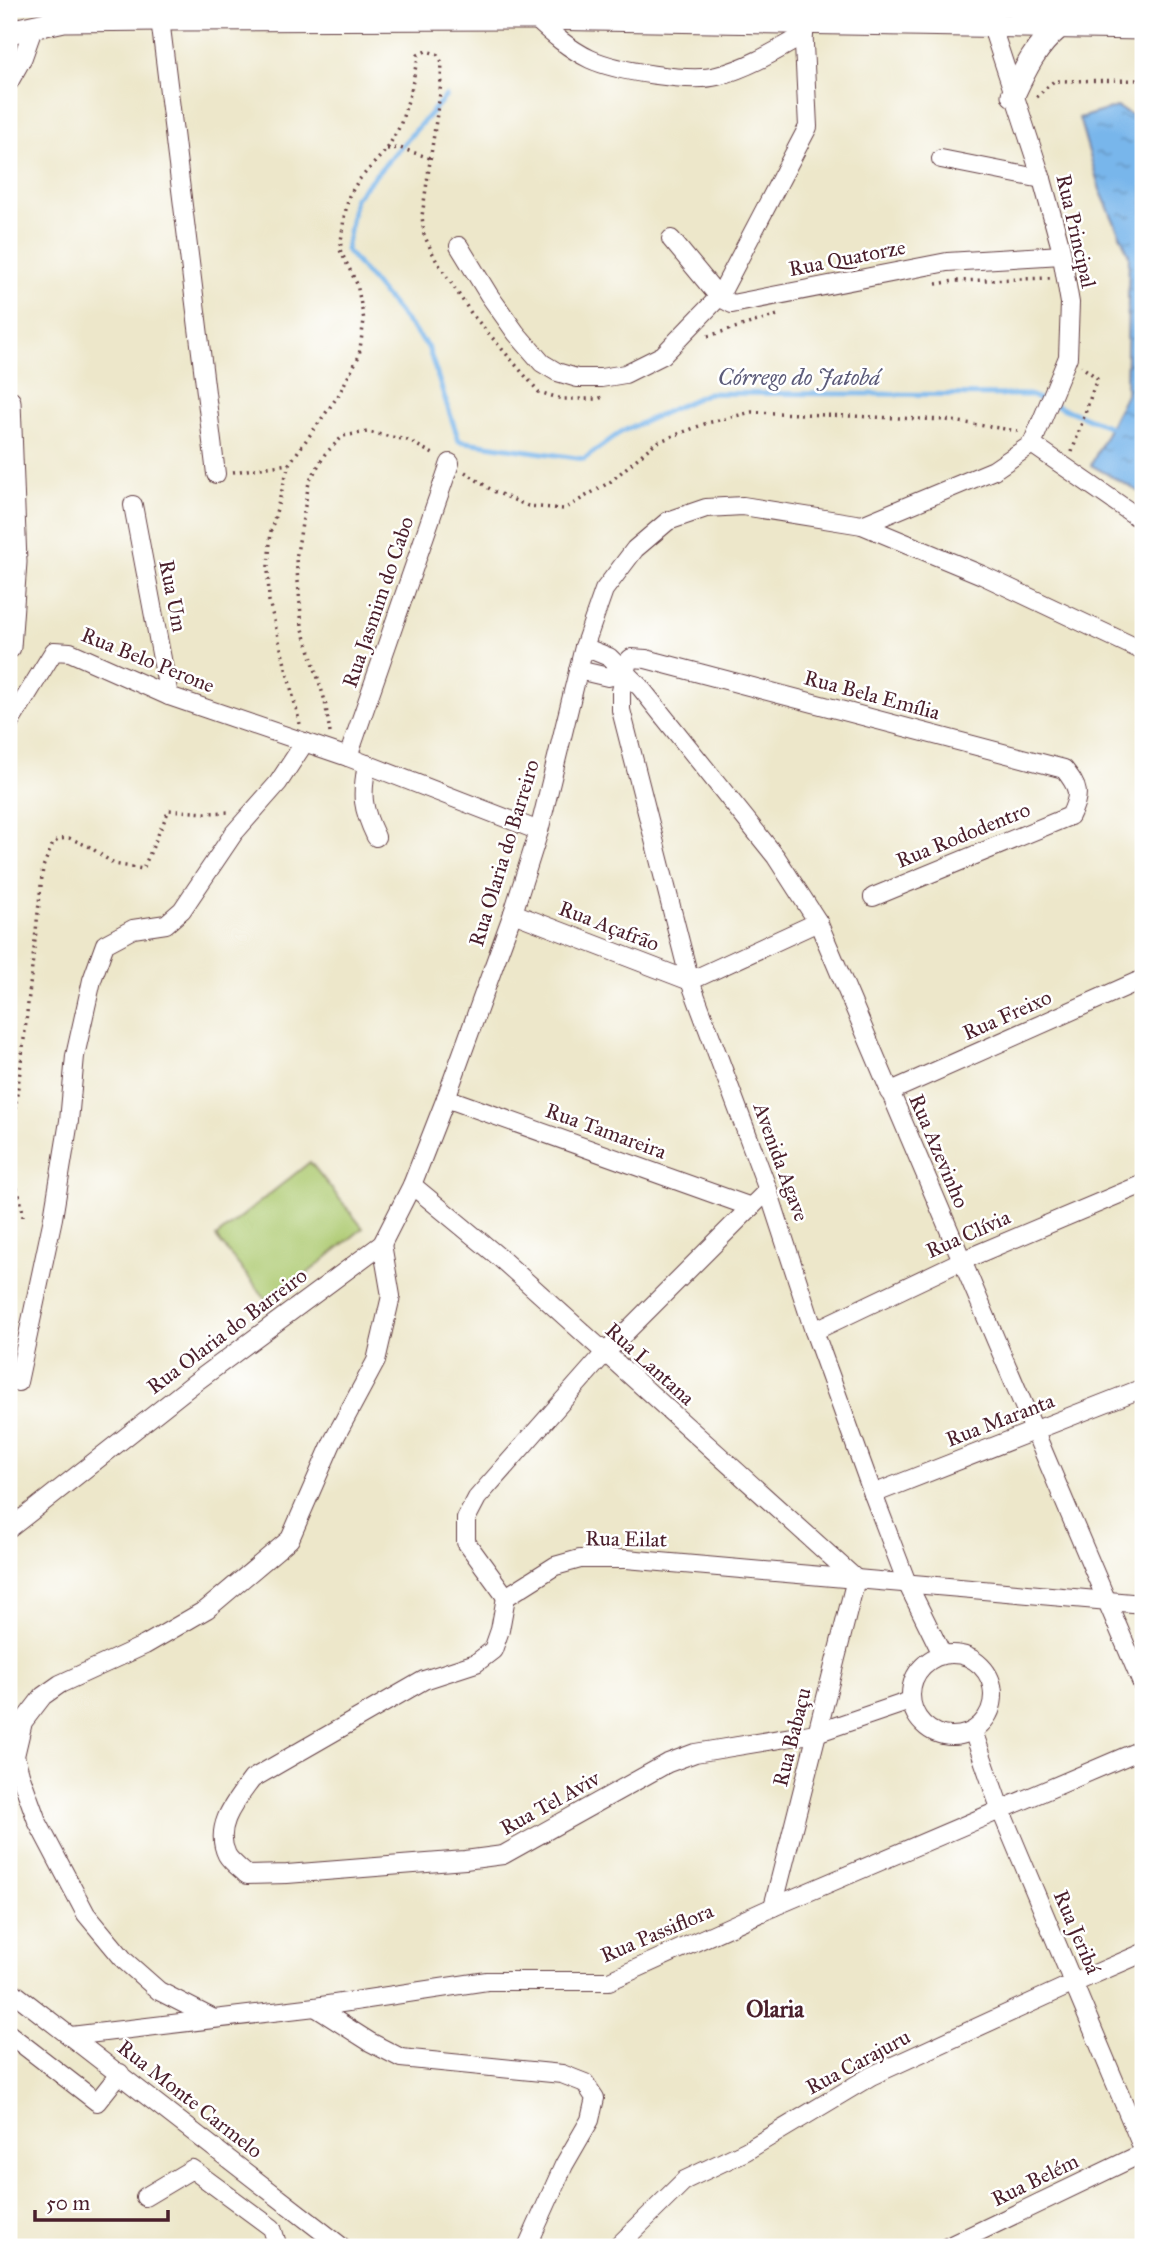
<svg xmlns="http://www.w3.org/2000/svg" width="1152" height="2256" viewBox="0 0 1152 2256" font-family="'IM FELL Great Primer',serif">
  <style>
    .pitch { fill: #adca71; stroke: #7c744e; stroke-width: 2 }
    .water { fill: url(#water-ripples); stroke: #616a8b; stroke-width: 2 }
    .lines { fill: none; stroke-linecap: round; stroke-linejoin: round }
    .stream { stroke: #78b6eb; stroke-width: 5 }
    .minor-casing { stroke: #623d43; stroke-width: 20 }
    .major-casing { stroke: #623d43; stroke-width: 25 }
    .path { stroke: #623d43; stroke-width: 3.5; stroke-dasharray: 2 5; stroke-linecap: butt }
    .minor { stroke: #fff; stroke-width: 18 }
    .major { stroke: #fff; stroke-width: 23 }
    .labels { text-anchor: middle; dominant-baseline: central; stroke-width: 5; stroke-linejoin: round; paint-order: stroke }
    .street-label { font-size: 21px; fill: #4a1f2b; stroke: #fff }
    .water-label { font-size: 23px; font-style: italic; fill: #5c5b78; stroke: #fff }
    .neighbourhood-label { font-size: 23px; font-weight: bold; fill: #4a1f2b; stroke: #fff }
  </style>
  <defs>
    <pattern id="water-ripples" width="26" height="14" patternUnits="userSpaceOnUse" patternTransform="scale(1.75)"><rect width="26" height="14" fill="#78b6eb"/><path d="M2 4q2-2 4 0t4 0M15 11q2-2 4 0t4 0" fill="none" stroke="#6493bf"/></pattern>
  </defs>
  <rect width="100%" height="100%" fill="#fff"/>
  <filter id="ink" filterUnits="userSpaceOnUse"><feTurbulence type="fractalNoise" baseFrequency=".0143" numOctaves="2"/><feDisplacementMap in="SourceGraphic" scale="14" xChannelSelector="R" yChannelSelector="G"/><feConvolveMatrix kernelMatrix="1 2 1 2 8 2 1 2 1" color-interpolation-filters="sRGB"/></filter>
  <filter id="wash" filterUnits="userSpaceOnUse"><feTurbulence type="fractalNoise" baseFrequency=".00686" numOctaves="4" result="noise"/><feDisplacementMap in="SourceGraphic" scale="28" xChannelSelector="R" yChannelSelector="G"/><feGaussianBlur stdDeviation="1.57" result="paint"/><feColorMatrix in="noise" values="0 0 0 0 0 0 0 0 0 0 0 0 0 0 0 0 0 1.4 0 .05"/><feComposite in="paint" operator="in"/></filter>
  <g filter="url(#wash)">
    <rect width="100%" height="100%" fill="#ede7ca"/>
    <path class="pitch" d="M310 1162 363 1228 270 1304 216 1237Z"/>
    <path class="water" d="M1117 107 1143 121V494L1091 465 1126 394 1129 255 1100 190 1079 118Z"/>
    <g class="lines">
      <path class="stream" d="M446 96 355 198 346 250 428 347 459 441 584 459 621 432 708 393 1029 395 1115 429"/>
    </g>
  </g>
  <g filter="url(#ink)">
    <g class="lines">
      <g class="minor-casing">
        <g id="minor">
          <path d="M535 18C552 34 569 49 590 59 616 71 690 83 717 76 748 68 776 51 804 35"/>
          <path d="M160 19 216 474"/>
          <path d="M9 82 23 57 34 26"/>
          <path d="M941 159 1042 179"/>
          <path d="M671 239 719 297 732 304 947 262 1062 255"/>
          <path d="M459 246 489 295 516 333 542 363 557 372 577 378H601L625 374 663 355 719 297 808 127 803 24"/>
          <path d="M1032 444 1143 521"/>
          <path d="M133 505 169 696"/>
          <path d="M862 525 994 470 1032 444 1068 357 1070 303 1060 245 1042 179 992 27 983 9"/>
          <path d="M584 647 609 657 640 687 776 857 818 922 1143 1686"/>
          <path d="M578 670 608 677 626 673"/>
          <path d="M9 724 54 651 70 652 169 696 348 757 539 831"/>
          <path d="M348 757 450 463"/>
          <path d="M367 764C361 796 362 808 376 837"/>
          <path d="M873 897 1070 816C1081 794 1079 788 1064 769L646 659 631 658 628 661 621 691V710L690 981 768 1190 814 1331 873 1494 907 1583 942 1654"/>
          <path d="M513 913 690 981 818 922"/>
          <path d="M889 1092 1143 979"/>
          <path d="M446 1098 751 1207"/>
          <path d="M412 1185 499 1257 856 1579 773 1907"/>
          <path d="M814 1331 961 1261 1143 1184"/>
          <path d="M18 1382 53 1218 69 1121 75 1056 92 980 105 944 133 929 166 924 182 910 234 833 278 783 305 742"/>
          <path d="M873 1494 1143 1388"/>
          <path d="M9 1529 193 1384 382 1244 412 1185 446 1098 513 913 539 831 584 647 604 590 635 549 668 521 706 508 743 506 862 525 982 575 1143 651"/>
          <path d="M506 1597 466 1542V1519L477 1498 604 1354 768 1190"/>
          <circle cx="952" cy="1695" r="41"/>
          <path d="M910 1701 816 1733 695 1753 668 1763 503 1855 465 1860 287 1874 247 1875C241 1869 231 1862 227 1855 213 1826 236 1801 252 1779L424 1680 476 1663 493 1650 500 1630 506 1597 555 1566 580 1559H626L1143 1604"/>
          <path d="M973 1731 1001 1811 1143 2149"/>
          <path d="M9 1989 342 2247"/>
          <path d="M315 2007 370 2042 401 2058 562 2074 585 2083 595 2098 590 2120 564 2165 527 2247"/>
          <path d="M212 2018 159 1991 125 1961 86 1914 37 1821 20 1774 15 1756 23 1722 43 1696 60 1684 145 1645 207 1609 290 1539 332 1443 376 1361 391 1296 382 1244"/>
          <path d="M9 2034 97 2102 120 2073"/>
          <path d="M71 2036 315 2007 487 1981H609L773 1907 1143 1749"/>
          <path d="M145 2197 192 2169 272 2228 278 2247"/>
          <path d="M617 2247 685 2180 746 2151 871 2076 1074 1983 1143 1953"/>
          <path d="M947 2247 1143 2153"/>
        </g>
      </g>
      <g class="major-casing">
        <g id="major">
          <path d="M9 32 64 20 160 19 535 18 1143 28"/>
          <path d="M1013 95C1025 69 1036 46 1059 27"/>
          <path d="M9 402 15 562 9 647"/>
        </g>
      </g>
      <g class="path">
        <path d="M1036 97 1054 81 1143 80"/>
        <path d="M387 149 400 148 430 158"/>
        <path d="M936 284 955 281 1050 278"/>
        <path d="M708 336 781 314"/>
        <path d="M1072 452 1097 378 1081 366"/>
        <path d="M233 472 289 464"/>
        <path d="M465 472 493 491 528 506 564 509 610 482 655 443 707 423 752 412 946 420 1018 431"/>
        <path d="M300 724 269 601 268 566 271 531 289 464 338 396 359 356 364 320 357 284 340 250 344 218 349 196 358 181 387 149 400 126 411 91 418 55 426 51 437 54 442 63 440 93 422 216 424 235 436 260 471 313 539 392 562 399H597L606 396"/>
        <path d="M330 733 325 701 302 626 296 559 309 482 325 454 343 436 367 432 407 440 437 456"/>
        <path d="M9 1158 25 1031 43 867 53 843 60 839 69 838 90 847 114 864 143 869 169 810 205 813 229 812"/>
        <path d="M9 1161C13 1181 22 1197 23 1217"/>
      </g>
      <use href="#minor" class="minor"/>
      <use href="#major" class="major"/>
    </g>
  </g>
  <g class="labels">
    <g class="street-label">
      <text transform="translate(1076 231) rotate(77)">Rua Principal</text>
      <text transform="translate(847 258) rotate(-11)">Rua Quatorze</text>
      <text transform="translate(173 596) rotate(79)">Rua Um</text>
      <text transform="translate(378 602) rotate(-71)">Rua Jasmim do Cabo</text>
      <text transform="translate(148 660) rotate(22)">Rua Belo Perone</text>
      <text transform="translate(872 695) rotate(15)">Rua Bela Emília</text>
      <text transform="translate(963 835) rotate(-22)">Rua Rododentro</text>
      <text transform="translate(504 853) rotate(-73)">Rua Olaria do Barreiro</text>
      <text transform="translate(609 926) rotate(21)">Rua Açafrão</text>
      <text transform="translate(1007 1015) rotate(-24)">Rua Freixo</text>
      <text transform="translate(606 1131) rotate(20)">Rua Tamareira</text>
      <text transform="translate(939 1151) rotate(67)">Rua Azevinho</text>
      <text transform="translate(781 1162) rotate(70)">Avenida Agave</text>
      <text transform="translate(968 1234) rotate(-24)">Rua Clívia</text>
      <text transform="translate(227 1331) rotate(-37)">Rua Olaria do Barreiro</text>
      <text transform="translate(650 1364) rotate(42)">Rua Lantana</text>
      <text transform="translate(1000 1420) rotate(-21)">Rua Maranta</text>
      <text transform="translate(626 1539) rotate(1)">Rua Eilat</text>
      <text transform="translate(792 1737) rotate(-76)">Rua Babaçu</text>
      <text transform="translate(550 1803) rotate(-29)">Rua Tel Aviv</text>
      <text transform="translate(1077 1932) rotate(67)">Rua Jeribá</text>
      <text transform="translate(657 1933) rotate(-23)">Rua Passiflora</text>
      <text transform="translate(858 2062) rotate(-28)">Rua Carajuru</text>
      <text transform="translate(190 2099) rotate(38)">Rua Monte Carmelo</text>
      <text transform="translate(1035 2180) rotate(-26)">Rua Belém</text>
    </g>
    <g class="water-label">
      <text x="799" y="377">Córrego do Jatobá</text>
    </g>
    <g class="neighbourhood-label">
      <text x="775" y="2009">Olaria</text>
    </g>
  </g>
  <rect width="1152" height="2256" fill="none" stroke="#fff" stroke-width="35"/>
  <path d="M35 2210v10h133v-10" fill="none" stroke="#4a1f2b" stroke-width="3.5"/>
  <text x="46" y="2210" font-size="21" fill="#4a1f2b" stroke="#ffffff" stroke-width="5" paint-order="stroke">50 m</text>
</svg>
